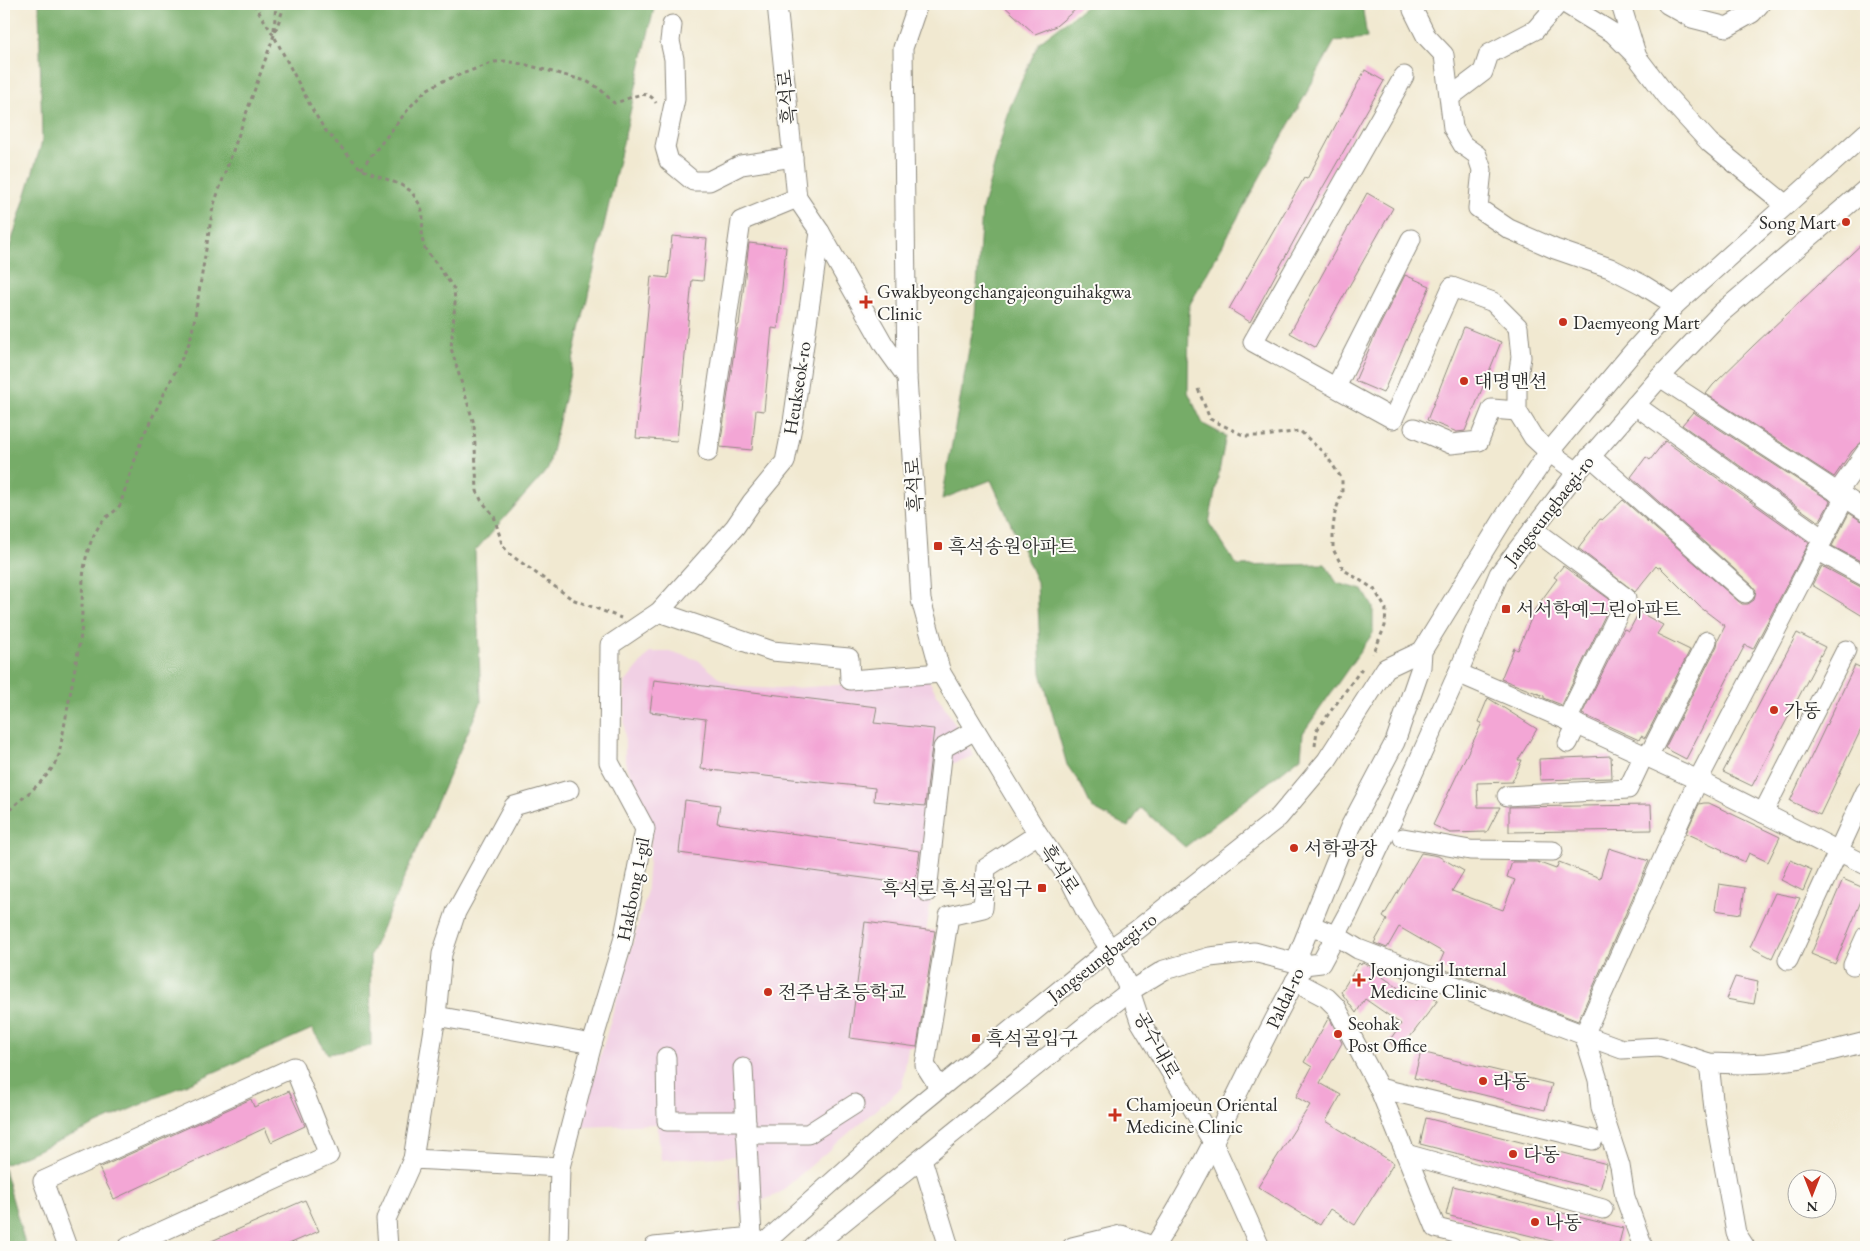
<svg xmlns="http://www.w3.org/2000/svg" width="1870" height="1251" viewBox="0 0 1870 1251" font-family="'EB Garamond','Noto Serif KR',serif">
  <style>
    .built { fill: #f1d0e4 }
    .forest { fill: #76ac68; stroke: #506c4a }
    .building { fill: #f3a6d5 }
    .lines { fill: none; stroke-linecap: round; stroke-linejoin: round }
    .minor-casing { stroke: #8e8a7e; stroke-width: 21 }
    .path { stroke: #8e8a7e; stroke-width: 3; stroke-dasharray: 4 4; stroke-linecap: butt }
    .minor { stroke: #fff; stroke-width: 19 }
    .poi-dot { fill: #c8321e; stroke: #fdfcf7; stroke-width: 2 }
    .labels { text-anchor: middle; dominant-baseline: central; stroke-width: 4; stroke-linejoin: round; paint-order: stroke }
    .street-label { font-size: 19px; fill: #2b2b2b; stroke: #fdfcf7 }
    .poi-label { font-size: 19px; fill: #2b2b2b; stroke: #fdfcf7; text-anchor: start }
  </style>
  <rect width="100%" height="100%" fill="#fdfcf7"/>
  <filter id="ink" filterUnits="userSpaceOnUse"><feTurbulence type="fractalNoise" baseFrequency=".02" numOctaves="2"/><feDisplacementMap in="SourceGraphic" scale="10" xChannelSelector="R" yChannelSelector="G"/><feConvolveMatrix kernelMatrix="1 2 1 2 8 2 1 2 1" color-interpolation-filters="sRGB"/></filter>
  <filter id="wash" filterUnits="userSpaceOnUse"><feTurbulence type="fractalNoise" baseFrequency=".0096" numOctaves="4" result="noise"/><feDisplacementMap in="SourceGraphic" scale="20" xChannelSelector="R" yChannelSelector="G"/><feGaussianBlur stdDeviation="1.12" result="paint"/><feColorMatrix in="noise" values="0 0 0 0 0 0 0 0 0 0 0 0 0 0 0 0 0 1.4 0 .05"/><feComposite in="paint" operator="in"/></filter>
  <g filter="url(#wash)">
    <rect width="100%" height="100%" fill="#f1e9d1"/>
    <path class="built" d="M650 652H673L698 660 722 680 741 687 779 689 928 679 974 756 951 764 946 776 933 887 902 1087 778 1194 739 1211 737 1156 661 1160 657 1124 583 1127 586 1106 646 897 652 826 625 762 624 684Z"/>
    <g class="forest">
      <path d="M39 4H655L548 469 475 551 481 702 370 956 371 1046 328 1054 312 1029 4 1165V266L42 142Z"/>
      <path d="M1089 4H1362L1367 38 1335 41 1189 306 1188 392 1203 424 1226 436 1209 523 1237 566 1325 564 1337 583 1363 590 1373 607V633L1303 733 1301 757 1185 847 1141 808 1128 827 1092 808 1081 785 1067 765 1041 673 1037 582 991 480 942 499 975 316 982 210 1010 107 1039 42Z"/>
      <path d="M4 1169 26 1247H4Z"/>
    </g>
    <g id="blocks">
      <g class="building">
        <path d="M1002 4H1082L1056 26 1035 34Z"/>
        <path d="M1365 70 1384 81 1323 187 1250 322 1229 309 1304 178 1307 179Z"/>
        <path d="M1367 193 1393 208 1315 347 1290 333Z"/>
        <path d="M672 236 707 239 703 281 692 280 677 441 636 438 651 276 668 278Z"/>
        <path d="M1866 240V273L1860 279 1866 285V438L1852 451 1834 477 1706 394 1713 385 1754 345Z"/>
        <path d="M749 243 786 247 778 329 772 328 764 411 756 410 752 450 720 447 738 325H739Z"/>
        <path d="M1405 275 1430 286 1383 393 1355 381 1376 333Z"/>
        <path d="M1464 327 1501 342 1465 431 1457 432 1427 420Z"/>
        <path d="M1693 412 1829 500 1830 502 1819 522 1682 425Z"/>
        <path d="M1665 441 1809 543 1753 649 1745 645 1686 759 1665 748 1717 646 1718 640 1725 626 1700 607 1660 567 1658 568 1656 566 1635 592 1578 548 1600 519 1602 520 1623 500 1738 601 1742 604H1748L1754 600 1756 590 1752 585 1631 477 1646 457 1650 460Z"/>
        <path d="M1849 513 1860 520 1866 522V564L1832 546Z"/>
        <path d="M1563 566 1612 601 1562 705 1544 698V696L1501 679 1514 648 1518 650 1535 609 1557 579 1554 577Z"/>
        <path d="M1822 566 1861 587 1866 588V618L1812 585Z"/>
        <path d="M1639 612 1663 625 1657 634 1690 650 1645 738 1641 736 1639 740 1582 714 1624 629 1629 631Z"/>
        <path d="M1797 633 1825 647 1752 786 1723 772Z"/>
        <path d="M1855 665 1866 670V719L1820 815 1790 801Z"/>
        <path d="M654 680 877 707 874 723 934 729 925 806 874 801 875 788 701 769 706 719 650 712Z"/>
        <path d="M1488 698 1537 729 1518 760H1522L1512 782 1477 783 1478 807H1500L1487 832 1450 833 1433 825 1482 723 1478 722Z"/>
        <path d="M1611 756 1612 778 1540 780 1539 759Z"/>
        <path d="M685 800 720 805 717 823 920 851 915 885 679 853Z"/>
        <path d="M1704 803H1709L1780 837 1768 862 1749 853 1745 862 1722 851 1723 850 1686 833 1699 804Z"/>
        <path d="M1651 805 1652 830 1509 832V807Z"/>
        <path d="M1609 848 1649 861 1578 1021 1438 967 1444 953 1399 927 1387 948 1374 943 1387 920 1383 917 1421 853 1438 856 1464 871 1452 891 1503 910 1515 880 1507 877 1512 862H1537L1556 869 1559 862 1600 878Z"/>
        <path d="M1790 860 1812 870 1803 891 1781 880Z"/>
        <path d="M1843 879 1866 889 1835 964 1811 954Z"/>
        <path d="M1719 884 1745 888 1741 914 1715 910Z"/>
        <path d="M1775 893 1800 898 1772 958 1750 947Z"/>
        <path d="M865 922 935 931 917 1047 850 1038Z"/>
        <path d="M1359 963 1361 965 1362 963 1376 968 1374 971 1416 1000 1424 992 1438 1000 1398 1053 1389 1041 1401 1024 1365 999 1356 1013 1341 992Z"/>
        <path d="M1735 977 1758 982 1754 1004 1726 999Z"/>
        <path d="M1329 1017 1342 1043 1320 1083 1341 1095 1326 1121 1394 1163 1355 1225 1330 1209 1320 1225 1258 1187 1310 1105 1296 1097 1312 1067 1304 1062Z"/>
        <path d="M1421 1052 1552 1084 1545 1110 1414 1078Z"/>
        <path d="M289 1091 305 1126 271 1142 265 1128 114 1199 99 1168 251 1099 254 1107Z"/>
        <path d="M1426 1118 1607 1164 1600 1190 1420 1144Z"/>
        <path d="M1453 1186 1623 1228 1618 1247H1576L1446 1215Z"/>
        <path d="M305 1200 319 1231 282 1247H198Z"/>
      </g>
    </g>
  </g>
  <g filter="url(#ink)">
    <use href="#blocks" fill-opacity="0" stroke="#8e8a7e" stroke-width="1"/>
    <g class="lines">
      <g class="minor-casing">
        <g id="minor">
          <path d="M777 4 797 198 820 232 884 345 907 377 921 600 941 673 1038 834 1070 880 1086 912 1110 949 1130 991 1140 1021 1213 1142 1260 1247"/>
          <path d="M1413 4V10L1426 36 1444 55 1453 128 1463 145 1477 155 1482 170 1478 208 1509 229 1555 249 1610 268 1643 285 1675 305"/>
          <path d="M1566 4 1613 33 1637 57 1666 95 1710 143 1786 205"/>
          <path d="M1619 4 1622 8 1636 54"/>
          <path d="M1667 4 1692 18 1727 27 1752 13 1760 4"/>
          <path d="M672 25 670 41 674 59 675 99 665 147 669 161 693 181H709L741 165 793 157"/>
          <path d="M1404 76 1253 342 1393 419 1452 287 1493 302 1518 327 1521 357 1517 384V411L1533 437 1549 452 1577 472"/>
          <path d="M1450 97 1483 72 1489 54 1535 30 1558 4"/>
          <path d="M907 377 903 48 918 4"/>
          <path d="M1660 377 1866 511"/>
          <path d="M1336 387 1411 239"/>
          <path d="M1635 405 1823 539"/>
          <path d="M1414 428 1451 444 1479 441 1492 409 1517 411"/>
          <path d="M708 452 741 221 797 198"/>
          <path d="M1590 456 1745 593"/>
          <path d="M1837 493 1866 452"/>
          <path d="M1533 529 1626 598 1567 720"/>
          <path d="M1817 550 1866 577"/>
          <path d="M659 612 772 651 849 658 850 680 941 673"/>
          <path d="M1458 673 1567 720 1698 780 1866 865"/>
          <path d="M1568 743 1577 724"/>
          <path d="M1648 757 1707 641"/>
          <path d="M1507 796 1628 789 1644 755"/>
          <path d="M1763 813 1846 650"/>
          <path d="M1403 838 1470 850 1553 851"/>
          <path d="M927 892 943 748 975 730"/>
          <path d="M1310 925 1335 935 1358 949 1584 1035 1698 780 1845 497"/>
          <path d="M1788 960 1866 791"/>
          <path d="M1304 965 1299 953 1350 827 1395 742 1421 667 1422 651 1507 513 1549 452 1632 353 1675 305 1866 133"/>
          <path d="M1853 965 1866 936"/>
          <path d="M1295 981 1327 998 1336 1007 1379 1088 1436 1228 1513 1247"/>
          <path d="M436 1016 592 1044"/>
          <path d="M1584 1035 1622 1049 1660 1047 1709 1063 1741 1064 1767 1063 1802 1058 1866 1042"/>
          <path d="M1584 1035 1598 1080 1601 1108 1620 1166 1625 1197 1643 1247"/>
          <path d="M666 1057 667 1121H746"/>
          <path d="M1709 1063 1714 1109 1736 1233 1745 1247"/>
          <path d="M743 1068 752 1237"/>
          <path d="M939 1087 925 1065 949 916 983 908 986 868 1038 834"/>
          <path d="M1379 1088 1593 1140"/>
          <path d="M746 1134H808L855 1104"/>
          <path d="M1406 1154 1603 1209"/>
          <path d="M413 1159 436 1016 442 954 456 912 514 806 569 790"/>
          <path d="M922 1159 949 1247"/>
          <path d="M67 1247 43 1181 294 1067 329 1155 128 1247"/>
          <path d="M388 1247 386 1219 413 1159 560 1167"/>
          <path d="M558 1247 560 1167 592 1044 623 941 645 829 609 762 610 645 659 612 735 527 752 502 785 462 793 422 820 232"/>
          <path d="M654 1247 752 1237 763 1243"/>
          <path d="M760 1247 907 1115 1110 949 1137 930 1279 817 1327 760 1386 668 1422 651"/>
          <path d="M812 1247 1094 1019 1130 991 1164 970 1210 957 1254 952 1304 965 1321 963 1348 913 1393 818 1458 673 1499 574 1577 472 1660 377 1721 313 1866 189"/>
          <path d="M1072 1247 1121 1235 1155 1247"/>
          <path d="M1154 1247C1211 1159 1249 1061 1301 971"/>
        </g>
      </g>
      <g class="path">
        <path d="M254 4 274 36 312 109 325 130 361 169 401 185 411 191 420 205 423 214 422 238 424 247 448 280 454 289 455 303 451 348 474 424 477 491 481 500 494 516 502 544 508 553 572 599 621 618"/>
        <path d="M274 30 276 4"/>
        <path d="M361 169 410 107 426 90 443 81 494 62 505 61 527 65 586 81 599 88 614 103C627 101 647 85 656 103"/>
        <path d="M1198 389 1210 419 1245 436H1264L1300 431 1326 455 1342 479V492L1335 513 1333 528V549L1344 570 1374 589 1386 609 1385 626 1373 654"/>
        <path d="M1315 746 1317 730 1363 667"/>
        <path d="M4 816C22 796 49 781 59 755L81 635C84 596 77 558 101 523 107 515 115 513 120 505L142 438 182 358 190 341 194 322 213 207 285 4"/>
      </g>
      <use href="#minor" class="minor"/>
    </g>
  </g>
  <g class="poi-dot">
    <circle cx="1846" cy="222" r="5"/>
    <path d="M863.5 294.5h5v5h5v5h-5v5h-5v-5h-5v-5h5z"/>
    <circle cx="1563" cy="322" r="5"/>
    <circle cx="1464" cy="381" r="5"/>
    <rect x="933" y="541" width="10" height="10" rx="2.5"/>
    <rect x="1501" y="604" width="10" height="10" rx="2.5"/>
    <circle cx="1774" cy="710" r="5"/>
    <circle cx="1294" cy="848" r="5"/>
    <rect x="1037" y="883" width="10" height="10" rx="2.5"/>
    <path d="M1356.5 972.5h5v5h5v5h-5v5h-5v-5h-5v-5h5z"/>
    <circle cx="768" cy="992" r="5"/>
    <circle cx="1338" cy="1034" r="5"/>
    <rect x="971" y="1033" width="10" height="10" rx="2.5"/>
    <circle cx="1483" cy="1081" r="5"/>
    <path d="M1112.5 1107.5h5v5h5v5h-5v5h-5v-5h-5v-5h5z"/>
    <circle cx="1513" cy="1154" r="5"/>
    <circle cx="1535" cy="1222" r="5"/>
  </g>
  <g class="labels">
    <g class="street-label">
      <text transform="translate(787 97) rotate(-96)">흑석로</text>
      <text transform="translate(797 388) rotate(-81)">Heukseok-ro</text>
      <text transform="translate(914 485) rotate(-94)">흑석로</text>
      <text transform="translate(1549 510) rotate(-52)">Jangseungbaegi-ro</text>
      <text transform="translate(1060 869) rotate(57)">흑석로</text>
      <text transform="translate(633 889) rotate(-79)">Hakbong 1-gil</text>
      <text transform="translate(1102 957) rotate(-38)">Jangseungbaegi-ro</text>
      <text transform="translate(1285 998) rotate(-65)">Paldal-ro</text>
      <text transform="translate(1157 1045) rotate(61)">공수내로</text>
    </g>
    <g class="poi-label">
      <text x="1836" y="222" text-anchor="end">Song Mart</text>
      <text x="877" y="291">Gwakbyeongchangajeonguihakgwa<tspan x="877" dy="22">Clinic</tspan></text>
      <text x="1573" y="322">Daemyeong Mart</text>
      <text x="1474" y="381">대명맨션</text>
      <text x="948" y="546">흑석송원아파트</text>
      <text x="1516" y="609">서서학예그린아파트</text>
      <text x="1784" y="710">가동</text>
      <text x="1304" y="848">서학광장</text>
      <text x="1032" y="888" text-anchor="end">흑석로 흑석골입구</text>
      <text x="1370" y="969">Jeonjongil Internal<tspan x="1370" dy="22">Medicine Clinic</tspan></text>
      <text x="778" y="992">전주남초등학교</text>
      <text x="1348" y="1023">Seohak<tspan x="1348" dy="22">Post Office</tspan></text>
      <text x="986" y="1038">흑석골입구</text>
      <text x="1493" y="1081">라동</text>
      <text x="1126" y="1104">Chamjoeun Oriental<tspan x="1126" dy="22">Medicine Clinic</tspan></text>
      <text x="1523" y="1154">다동</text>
      <text x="1545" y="1222">나동</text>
    </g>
  </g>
  <rect width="1870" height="1251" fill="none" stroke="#fdfcf7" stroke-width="20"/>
  <g transform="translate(1812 1194) rotate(180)"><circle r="24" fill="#fdfcf7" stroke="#a9a8a5"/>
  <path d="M0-4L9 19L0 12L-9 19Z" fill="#c8321e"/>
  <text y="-8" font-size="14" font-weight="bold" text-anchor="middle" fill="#2b2b2b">N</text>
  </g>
</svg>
